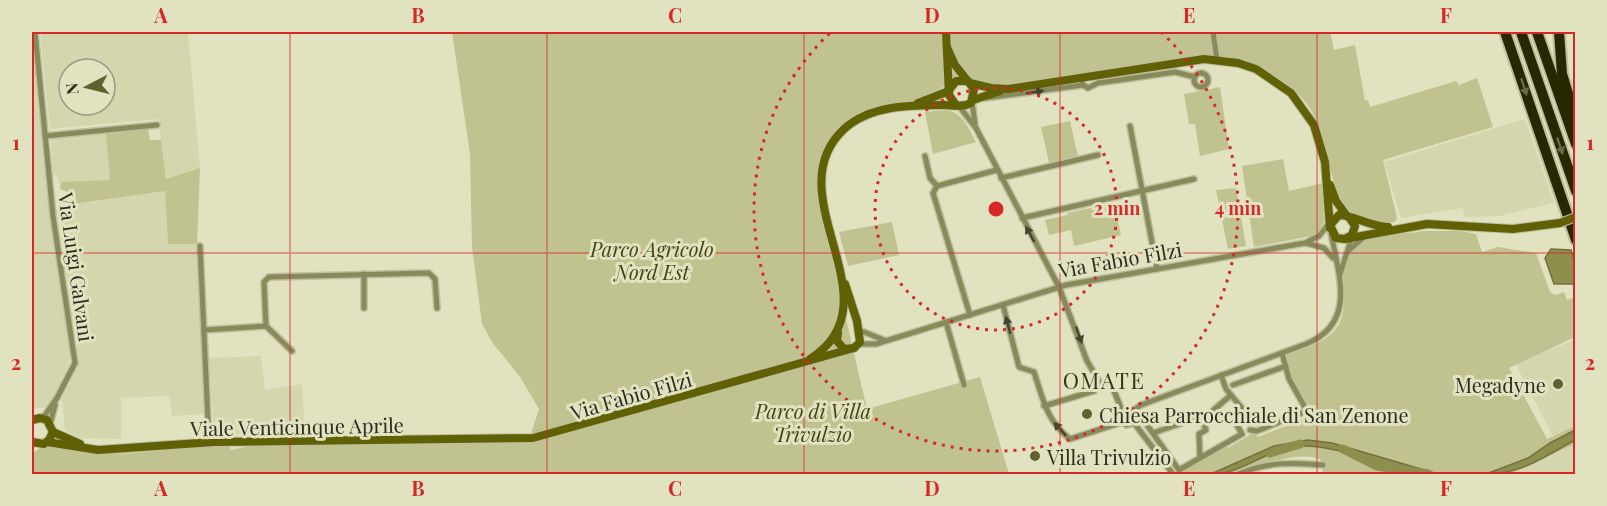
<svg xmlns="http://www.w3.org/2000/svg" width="1607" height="506" viewBox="0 0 1607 506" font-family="'Playfair Display',serif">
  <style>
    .built { fill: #d4d6ad; fill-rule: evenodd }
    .green { fill: #c0c28f }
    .water { fill: #8e8f4d; stroke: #717240; stroke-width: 1.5 }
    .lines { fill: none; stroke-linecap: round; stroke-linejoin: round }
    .river { stroke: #8e8f4d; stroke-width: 9 }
    .street-casing { stroke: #bdbfa0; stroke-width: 8 }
    .secondary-casing { stroke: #bdbfa0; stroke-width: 10 }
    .highway-casing { stroke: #bdbfa0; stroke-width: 14 }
    .street { stroke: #888a5a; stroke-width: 5 }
    .secondary { stroke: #606004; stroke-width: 8 }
    .highway { stroke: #282800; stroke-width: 10 }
    .secondary-bridge-casing { stroke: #bdbfa0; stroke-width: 10; stroke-linecap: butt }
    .secondary-bridge { stroke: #606004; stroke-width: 8 }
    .oneway { fill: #696943 }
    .oneway2 { fill: #43442e }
    .grid { fill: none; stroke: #d62828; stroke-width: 1.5; stroke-opacity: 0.55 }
    .ring { fill: none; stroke: #d62828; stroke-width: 3; stroke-dasharray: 3 6 }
    .poi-dot { fill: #60612e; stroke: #e1e3c0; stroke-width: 2 }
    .labels { text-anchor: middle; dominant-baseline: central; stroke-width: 6; stroke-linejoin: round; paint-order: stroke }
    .park-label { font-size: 20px; font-style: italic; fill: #454511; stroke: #e1e3c0 }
    .street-label { font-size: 20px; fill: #2c2d20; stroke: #e1e3c0 }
    .poi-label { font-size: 20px; fill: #2c2d20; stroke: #e1e3c0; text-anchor: start }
    .quarter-label { font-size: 22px; letter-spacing: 1.5px; fill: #353519; stroke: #e1e3c0 }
    .centre { fill: #d62828; stroke: #e1e3c0; stroke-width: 3 }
    .ring-label { font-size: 18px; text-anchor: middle; font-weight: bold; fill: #d62828; stroke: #e1e3c0; stroke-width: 6; stroke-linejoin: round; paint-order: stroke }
    .neatline { fill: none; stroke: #d62828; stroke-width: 2 }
    .grid-label { font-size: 20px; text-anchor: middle; font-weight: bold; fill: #d62828 }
  </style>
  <rect width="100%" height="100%" fill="#e1e3c0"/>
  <g class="built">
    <path d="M40 32H188L200 168 166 179 158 119 50 129ZM69 69H105V105H69Z"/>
    <path d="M32 43 47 197 70 355 69 365 48 407 32 409Z"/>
    <path d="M1525 119 1554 203 1499 216 1464 217 1463 208 1401 218 1384 162Z"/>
    <path d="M106 134 110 180 58 183 57 176 53 174 51 139Z"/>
    <path d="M165 191 168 244H197L204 414 172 416 169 396 121 398V439L78 438 65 430 62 399 79 363 58 215 73 213 72 204Z"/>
    <path d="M1575 340V426L1553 436 1515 363Z"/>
    <path d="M261 356 265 390 302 384 305 432 214 435 209 358Z"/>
    <path d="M1575 444V474H1510L1511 473Z"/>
  </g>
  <g class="green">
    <path d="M452 32H1330L1334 50 1355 45 1365 101 1368 100 1370 107 1456 81 1459 85 1477 78 1493 127 1383 160 1397 218 1395 222C1322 235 1337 150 1311 110 1289 76 1251 63 1213 55L999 86 961 78C946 82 935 95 920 99 901 106 879 105 861 112 828 126 817 163 817 194L867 409 980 377 1009 474H32V454C47 439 66 449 84 452 117 458 175 448 210 446L230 447 231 450 259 444 528 443 539 409 520 377 492 342 482 324 472 247 470 154Z"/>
    <path d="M1220 87 1229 149 1200 156 1195 124H1189L1184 94Z"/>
    <path d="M945 110C962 111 969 129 976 142L933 154 925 112Z"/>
    <path d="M1070 121 1078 157 1049 163 1041 127Z"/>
    <path d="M148 129 150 140H161L166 179 200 168 197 244H168L165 191 72 204 70 193 60 189 61 182 110 180 106 134Z"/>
    <path d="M1283 159 1289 191 1323 183 1324 222 1316 235 1254 247 1242 166Z"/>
    <path d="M1236 188 1246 246 1228 249 1216 190Z"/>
    <path d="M1114 203 1121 235 1074 246 1071 230 1049 235 1045 220 1067 215 1068 217 1067 213Z"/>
    <path d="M892 222 899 255 848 266 839 232Z"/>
    <path d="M1423 231H1461L1476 234 1482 252 1498 247 1536 253 1550 292 1555 295 1564 292 1567 300 1575 297V337L1509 368 1547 439 1575 426V444L1510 474H1323L1320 459C1288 449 1259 471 1229 474 1211 477 1191 474 1172 474L1225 444 1228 448 1255 432 1258 437 1308 417 1311 425 1319 422 1290 376 1287 355C1305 348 1331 342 1340 322 1352 297 1330 257 1362 242 1381 232 1403 235 1423 231Z"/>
  </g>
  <g class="water">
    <path d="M1551 249 1571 250 1575 264V284H1554L1545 258Z"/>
    <path d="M1575 430V440C1546 456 1520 475 1486 474L1528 458 1550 443Z"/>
    <path d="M1308 440 1332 443 1438 474C1391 475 1350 446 1303 446 1269 446 1243 475 1211 474L1274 446Z"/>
  </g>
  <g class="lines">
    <g class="river">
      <path d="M1343 449 1377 466 1428 474"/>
      <path d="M1270 453 1300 444"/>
    </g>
    <g class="street-casing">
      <g id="street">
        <path d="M35 32 53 216 75 363 57 398 43 418"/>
        <path d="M1213 32 1217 60"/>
        <circle cx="1201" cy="80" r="7"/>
        <path d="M1083 85 1088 88 1098 83 1175 72 1195 77"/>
        <path d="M985 98 1083 85 1082 82"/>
        <path d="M972 101 975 124"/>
        <path d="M959 106 976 128 1059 287 1087 361 1100 383"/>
        <path d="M1130 126 1157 269"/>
        <path d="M45 136 157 125"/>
        <path d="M925 156 930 178 937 186"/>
        <path d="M1001 178 1098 155"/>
        <path d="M1022 218 1194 179"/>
        <path d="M1306 243 1324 248 1333 258"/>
        <path d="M200 246 209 443"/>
        <path d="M1348 251 1364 237"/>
        <path d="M364 274V308"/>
        <path d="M1340 274 1352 237"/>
        <path d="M1003 305 1019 367 1034 372C1043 399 1046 420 1070 439L1123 422"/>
        <path d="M970 315 933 193 937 186 997 170"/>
        <path d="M946 322 964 385"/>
        <path d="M266 326 264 282 269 277 429 273 435 279 437 308"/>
        <path d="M204 330 266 326 292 351"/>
        <path d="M859 330 884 340"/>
        <path d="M859 344H876L1066 285 1305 243 1319 236 1331 221"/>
        <path d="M1100 383 1112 386 1123 413"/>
        <path d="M1233 385 1286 366"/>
        <path d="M1044 406 1094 391 1100 383"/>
        <path d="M1132 411 1141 405 1306 344C1357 323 1339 276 1331 233"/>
        <path d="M1132 411 1123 413 1121 420 1126 425 1134 423"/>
        <path d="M1135 415 1142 418 1179 470 1242 434 1234 420 1246 413 1226 389 1221 375"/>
        <path d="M1134 423 1173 474"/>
        <path d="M50 424 55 405"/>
        <path d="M1250 430 1257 431 1307 411 1289 379 1282 353"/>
        <path d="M1153 433 1209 414 1231 395"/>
        <path d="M1200 458 1199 434 1206 430 1201 417"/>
        <path d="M1238 474C1268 462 1292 462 1323 465"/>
      </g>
    </g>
    <g class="secondary-casing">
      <g id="secondary">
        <path d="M946 32 949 95 956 105"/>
        <path d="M970 83 991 88 1008 89 1204 59 1238 63 1256 69 1291 93 1314 125 1325 162 1330 228"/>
        <path d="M949 90 956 81H968"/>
        <path d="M973 100 1000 91"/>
        <path d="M918 103 949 91"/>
        <path d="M1330 185 1336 201 1347 216"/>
        <path d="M1349 217 1355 226 1352 235 1345 239 1336 238 1330 225 1339 215C1354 215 1370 227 1388 227"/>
        <path d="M1345 239 1427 224 1513 229 1560 223"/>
        <path d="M838 333 837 341 844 349 854 348 860 342 857 321 845 284"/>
        <path d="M810 359C900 302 773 195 844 129 870 105 911 105 944 105 953 105 962 108 971 103L974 89 955 65 947 47"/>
        <path d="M32 420 40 418 47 420 53 432 49 440 44 444 32 442"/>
        <path d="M53 432 80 444"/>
        <path d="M47 442 98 450 214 442 533 438 854 348"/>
      </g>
    </g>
    <g class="highway-casing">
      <g id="highway">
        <path d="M1505 32 1576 240"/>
        <path d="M1521 32 1576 191"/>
        <path d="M1537 32 1576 144"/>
        <path d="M1559 32 1562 74 1576 120"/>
      </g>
    </g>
    <use href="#street" class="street"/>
    <use href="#secondary" class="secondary"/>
    <use href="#highway" class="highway"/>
    <g class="secondary-bridge-casing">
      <path id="secondary-bridge" d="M1560 223 1576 217"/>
    </g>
    <use href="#secondary-bridge" class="secondary-bridge"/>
  </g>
  <defs><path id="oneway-solid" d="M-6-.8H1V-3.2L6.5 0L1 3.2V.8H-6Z" transform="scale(1.5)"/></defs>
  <g class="oneway">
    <use href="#oneway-solid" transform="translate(1524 87) rotate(72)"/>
    <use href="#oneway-solid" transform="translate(1560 146) rotate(71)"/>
  </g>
  <g class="oneway2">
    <use href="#oneway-solid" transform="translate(1035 92) rotate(-9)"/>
    <use href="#oneway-solid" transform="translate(1030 234) rotate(-118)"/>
    <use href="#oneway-solid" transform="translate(1008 325) rotate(-105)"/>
    <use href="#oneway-solid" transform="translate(1079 335) rotate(71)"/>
    <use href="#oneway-solid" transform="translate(1060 429) rotate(-132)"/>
  </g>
  <path class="grid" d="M290 32V474M547 32V474M804 32V474M1060 32V474M1317 32V474M32 253H1576"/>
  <g class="ring">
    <circle cx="996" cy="209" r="121"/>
    <path d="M1161 32A242 242 0 1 1 831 32"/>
  </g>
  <g class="poi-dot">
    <circle cx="1558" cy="384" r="6"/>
    <circle cx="1087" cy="414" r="6"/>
    <circle cx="1035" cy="456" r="6"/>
  </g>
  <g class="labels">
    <g class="park-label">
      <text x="652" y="248">Parco Agricolo<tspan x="652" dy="23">Nord Est</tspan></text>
      <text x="813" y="410">Parco di Villa<tspan x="813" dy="23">Trivulzio</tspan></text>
    </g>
    <g class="street-label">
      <text transform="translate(1120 259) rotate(-10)">Via Fabio Filzi</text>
      <text transform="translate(77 267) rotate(82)">Via Luigi Galvani</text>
      <text transform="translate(631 395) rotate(-16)">Via Fabio Filzi</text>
      <text transform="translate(297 426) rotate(-1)">Viale Venticinque Aprile</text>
    </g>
    <g class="poi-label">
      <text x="1546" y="384" text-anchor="end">Megadyne</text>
      <text x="1099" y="414">Chiesa Parrocchiale di San Zenone</text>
      <text x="1047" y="456">Villa Trivulzio</text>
    </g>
    <g class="quarter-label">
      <text x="1104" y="380">OMATE</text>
    </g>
  </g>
  <circle cx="996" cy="209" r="9" class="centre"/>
  <g class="ring-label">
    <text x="1117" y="215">2 min</text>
    <text x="1238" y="215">4 min</text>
  </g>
  <rect width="1607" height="506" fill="none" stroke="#e1e3c0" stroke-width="66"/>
  <g transform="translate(87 87) rotate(263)"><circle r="28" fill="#e1e3c0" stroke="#999a80" stroke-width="1.5"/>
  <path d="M0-4.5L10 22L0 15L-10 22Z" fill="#60612e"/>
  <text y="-9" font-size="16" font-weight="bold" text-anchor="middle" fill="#2c2d20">N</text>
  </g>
  <rect x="33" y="33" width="1541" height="440" class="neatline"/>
  <g class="grid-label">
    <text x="161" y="23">A</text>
    <text x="418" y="23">B</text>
    <text x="675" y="23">C</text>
    <text x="932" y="23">D</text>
    <text x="1189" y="23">E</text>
    <text x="1446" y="23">F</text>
    <text x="16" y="150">1</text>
    <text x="1590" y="150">1</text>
    <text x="16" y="370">2</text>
    <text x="1590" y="370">2</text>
    <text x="161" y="496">A</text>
    <text x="418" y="496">B</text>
    <text x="675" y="496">C</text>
    <text x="932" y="496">D</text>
    <text x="1189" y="496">E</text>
    <text x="1446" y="496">F</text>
  </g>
</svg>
